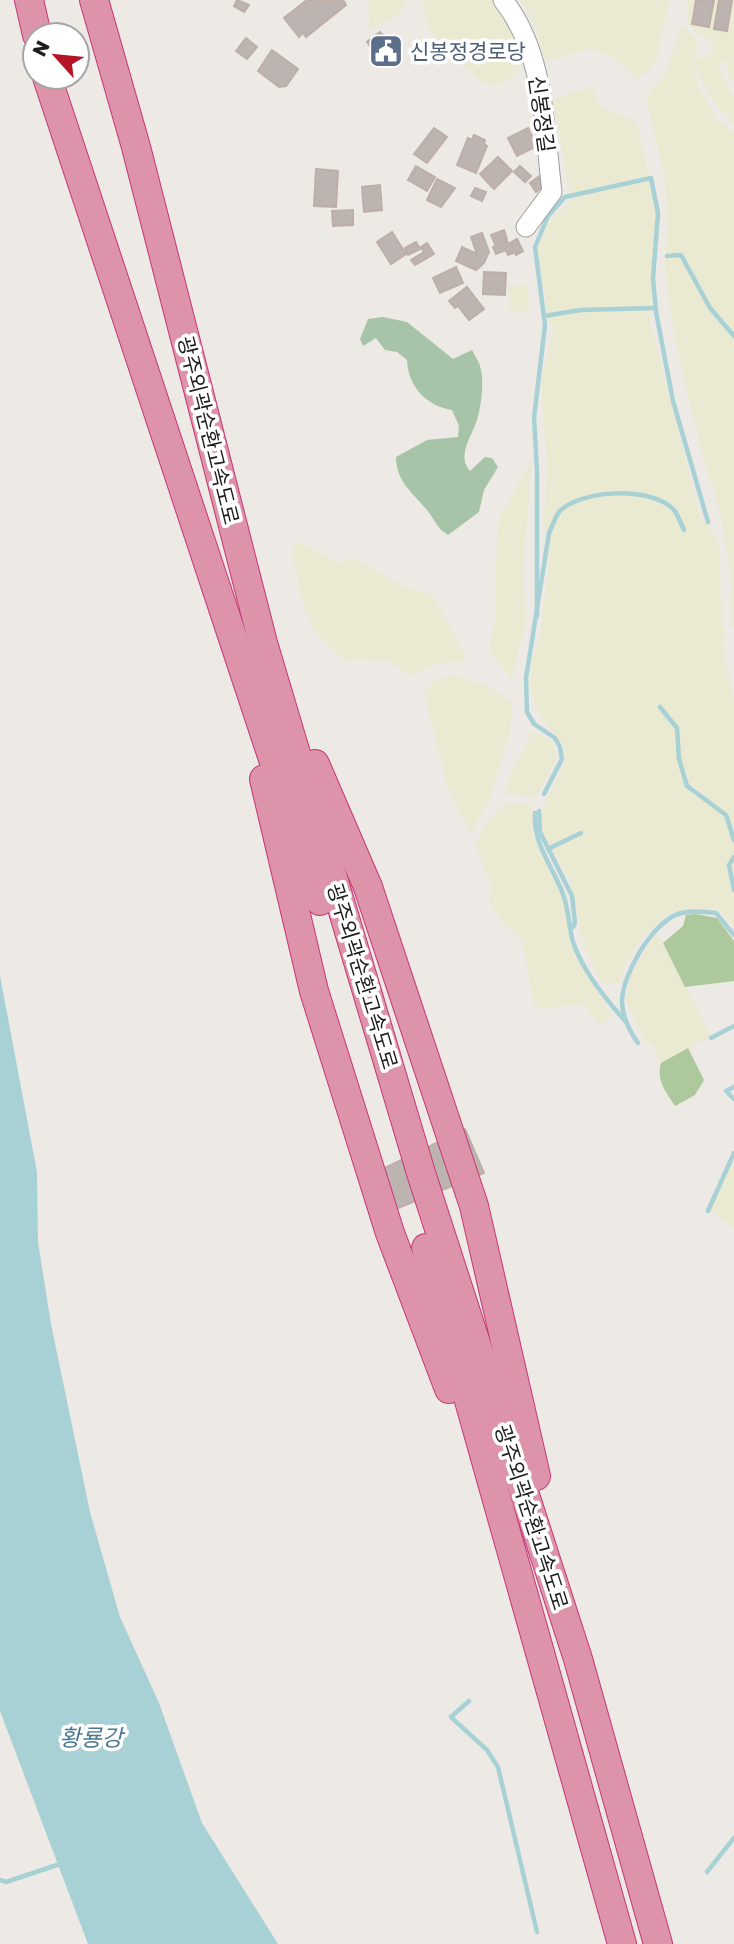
<svg xmlns="http://www.w3.org/2000/svg" width="734" height="1944" viewBox="0 0 734 1944" font-family="'Golos Text','Noto Sans KR',sans-serif">
  <style>
    .farmland { fill: #eae9d1 }
    .forest { fill: #aec89d }
    .cemetery { fill: #a7c4a8 }
    .water { fill: #a8d1d6 }
    .lines { fill: none; stroke-linecap: round; stroke-linejoin: round }
    .stream { stroke: #a8d1d6; stroke-width: 4.5 }
    .building { fill: #bdb4b1; stroke: #bdafa8; stroke-width: 2 }
    .minor-casing { stroke: #9e9e9e; stroke-width: 21 }
    .highway-casing { stroke: #c63677; stroke-width: 30 }
    .minor { stroke: #fff; stroke-width: 19 }
    .highway { stroke: #dd93a9; stroke-width: 28 }
    .labels { text-anchor: middle; dominant-baseline: central; stroke-width: 7; stroke-linejoin: round; paint-order: stroke }
    .service-label { font-size: 21px; fill: #4e5e75; stroke: #fff; text-anchor: start }
    .street-label { font-size: 21px; fill: #1d1d1d; stroke: #fff }
    .water-label { font-size: 23px; font-style: italic; fill: #4c7894; stroke: #fff }
  </style>
  <rect width="100%" height="100%" fill="#ede9e4"/>
  <g class="farmland">
    <path d="M368 0H406L404 8 394 17 370 29Z"/>
    <path d="M422 0H493L505 13 525 63 511 77 497 85 482 82 443 47 429 28Z"/>
    <path d="M520 0H669V3L656 58 652 67 637 80 613 57 590 49 545 61 531 15Z"/>
    <path d="M687 0H734V80L727 76 728 62 716 63 734 98V125L712 99 694 65 698 85 717 119 734 132V627H731V578L721 516 700 445 674 334 665 271 668 218 664 174 646 98 666 74 681 25 698 42 694 61 711 53 713 40 698 35 687 22Z"/>
    <path d="M594 86 596 101 606 110 636 121 653 194 656 212 650 323 701 518 715 534 719 549 724 656 734 701V928L729 919 718 910 700 909 671 912 641 938 625 965 619 984 603 983 584 947 570 879 545 838 541 814 565 762 564 746 537 711 530 688 531 660 539 640 551 552 544 523 547 466 541 381 554 329 549 322 537 248 551 219 571 201 553 100Z"/>
    <path d="M527 284 530 310 511 313 508 287Z"/>
    <path d="M532 460 523 567 526 618 512 680 489 650 495 619 497 529 501 515Z"/>
    <path d="M294 544H304L336 563 355 559 409 589 432 594 463 651 465 660 433 665 410 675 385 660 341 659 314 630 304 608 293 557Z"/>
    <path d="M456 675 491 688 512 703 510 732 489 799 470 835 447 785 424 693 437 679Z"/>
    <path d="M533 731 552 741 557 758 536 797 507 795 508 780Z"/>
    <path d="M513 803 531 805 533 808 532 834 561 892 577 959 610 1013 606 1023 598 1024 585 1004 540 1008 534 1005 522 940 503 923 489 902 491 887 476 845 485 824 504 805Z"/>
    <path d="M655 935H658L711 1036 661 1063 651 1042 647 1044 626 1001 630 975Z"/>
    <path d="M734 1156V1229L710 1210Z"/>
  </g>
  <g class="forest">
    <path d="M695 914 717 918 734 941V981L685 987 663 943 683 926 686 915Z"/>
    <path d="M688 1048 704 1080 695 1095 675 1106C666 1092 656 1080 661 1063Z"/>
  </g>
  <path class="cemetery" d="M383 317 407 322 453 359 472 350C475 356 480 363 481 370 484 385 481 406 477 420 472 436 456 456 470 471L485 457 492 458 498 467 484 490 479 512 448 535C436 528 435 519 426 509 412 492 396 481 396 457L427 440 458 437 459 426 452 410C426 406 408 386 407 360L397 352 385 350 376 338 363 346 360 339 368 319Z"/>
  <path class="water" d="M0 976 37 1172 38 1242 51 1324 90 1512 120 1617 159 1703 202 1823 278 1944H88L0 1711Z"/>
  <g class="lines">
    <g class="stream">
      <path d="M667 256 681 255 710 308 734 336"/>
      <path d="M544 316 581 310 656 308"/>
      <path d="M537 616V471L534 418 545 325 535 247 548 216 565 197 651 178 658 213 653 278 656 312 673 401 708 522"/>
      <path d="M660 707 677 728 679 759 687 786 726 815 734 840"/>
      <path d="M544 794 562 759 560 747 555 738 534 724 527 712 526 678 549 533C552 527 555 517 559 512 580 489 653 486 674 510 678 515 681 524 684 530"/>
      <path d="M539 811 540 832 572 896 575 923 573 927"/>
      <path d="M535 813C533 842 550 863 561 889 569 906 568 924 573 942 583 972 606 1000 627 1023"/>
      <path d="M548 849 581 833"/>
      <path d="M734 857 729 865 734 890"/>
      <path d="M711 1038 734 1026"/>
      <path d="M638 1043C630 1032 623 1018 622 1003 621 976 652 923 678 914 690 910 704 912 716 913L734 935"/>
      <path d="M734 1087 726 1091 734 1099"/>
      <path d="M708 1211 734 1153"/>
      <path d="M469 1701 451 1717 487 1750 498 1767 537 1932"/>
      <path d="M707 1872 734 1838"/>
      <path d="M0 1880 6 1882 63 1863"/>
    </g>
  </g>
  <g class="building">
    <path d="M237 0 249 5 244 12 234 6Z"/>
    <path d="M307 0H343L346 5 306 37 303 33 299 37 284 18Z"/>
    <path d="M696 0H714L709 27 692 24Z"/>
    <path d="M719 0H732L727 31 714 29Z"/>
    <path d="M380 32 400 53 384 65 367 42Z"/>
    <path d="M246 38 257 47 247 59 236 51Z"/>
    <path d="M272 50 298 69 286 86 279 87 258 71Z"/>
    <path d="M434 128 447 137 427 163 414 154Z"/>
    <path d="M528 128 537 146 517 156 508 138Z"/>
    <path d="M474 135 485 140 484 144 487 146 476 173 457 165 468 138 472 140Z"/>
    <path d="M498 157 512 171 494 189 480 174Z"/>
    <path d="M416 166 435 177 427 191 408 180Z"/>
    <path d="M520 166 531 176 525 182 514 172Z"/>
    <path d="M316 169 338 171 336 207 314 206Z"/>
    <path d="M541 175 547 183 536 192 530 183Z"/>
    <path d="M437 179 455 188 441 207 427 200Z"/>
    <path d="M380 185 382 210 364 212 362 187Z"/>
    <path d="M475 188 486 192 482 201 471 196Z"/>
    <path d="M353 210V225L333 226 332 211Z"/>
    <path d="M504 230 507 239 495 244 491 235Z"/>
    <path d="M392 232 406 254 391 264 377 242Z"/>
    <path d="M482 233 489 252 484 263 476 270 456 261 462 247 477 254 471 237Z"/>
    <path d="M517 239 523 251 516 255 510 243Z"/>
    <path d="M507 241 513 253 508 255 506 250 496 254 493 247Z"/>
    <path d="M416 242 420 249 408 255 405 248Z"/>
    <path d="M427 243 434 254 415 265 411 260 424 252 421 247Z"/>
    <path d="M456 267 463 283 440 293 433 278Z"/>
    <path d="M484 272 506 273 505 295 483 294Z"/>
    <path d="M467 287 484 309 469 320 458 306 455 308 449 301Z"/>
    <path d="M465 1129 484 1173 371 1219 364 1178Z"/>
  </g>
  <g class="lines">
    <g class="minor-casing">
      <path id="minor" d="M503 0C545 53 544 127 552 192L526 227"/>
    </g>
    <g class="highway-casing">
      <g id="highway">
        <path d="M29 0 37 35"/>
        <path d="M94 0 136 147 263 643 421 1173 578 1659 658 1944"/>
        <path d="M47 77 320 901"/>
        <path d="M315 764 368 887 474 1206 536 1476"/>
        <path d="M264 779 314 991 390 1233 449 1389"/>
        <path d="M426 1248 622 1944"/>
      </g>
    </g>
    <use href="#minor" class="minor"/>
    <use href="#highway" class="highway"/>
  </g>
  <defs>
    <g id="civic-square" transform="scale(1.75)"><rect x="-9" y="-9" width="18" height="18" rx="4" fill="#5c6f8a" stroke="#fff"/><path d="M-.6-6.5H3V-4.5H.6V-3L4-1V1h2V6H-6V1h2V-1L-.6-3ZM-1.2 2.5V6h2.4V2.5Z" fill="#fff"/></g>
  </defs>
  <g fill-rule="evenodd">
    <use href="#civic-square" x="386" y="51"/>
  </g>
  <g class="labels">
    <g class="service-label">
      <text x="410" y="51">신봉정경로당</text>
    </g>
    <g class="street-label">
      <text transform="translate(542 114) rotate(82)">신봉정길</text>
      <text transform="translate(209 430) rotate(76)">광주외곽순환고속도로</text>
      <text transform="translate(363 976) rotate(73)">광주외곽순환고속도로</text>
      <text transform="translate(532 1517) rotate(72)">광주외곽순환고속도로</text>
    </g>
    <g class="water-label">
      <text x="91" y="1737">황룡강</text>
    </g>
  </g>
  <g transform="translate(56 56) rotate(297)"><circle r="33" fill="#ffffff" stroke="#a5a5a5" stroke-width="2"/>
  <path d="M0-5L12 26L0 18L-12 26Z" fill="#b51426"/>
  <text y="-10" font-size="19" font-weight="bold" text-anchor="middle" fill="#1d1d1d">N</text>
  </g>
</svg>
